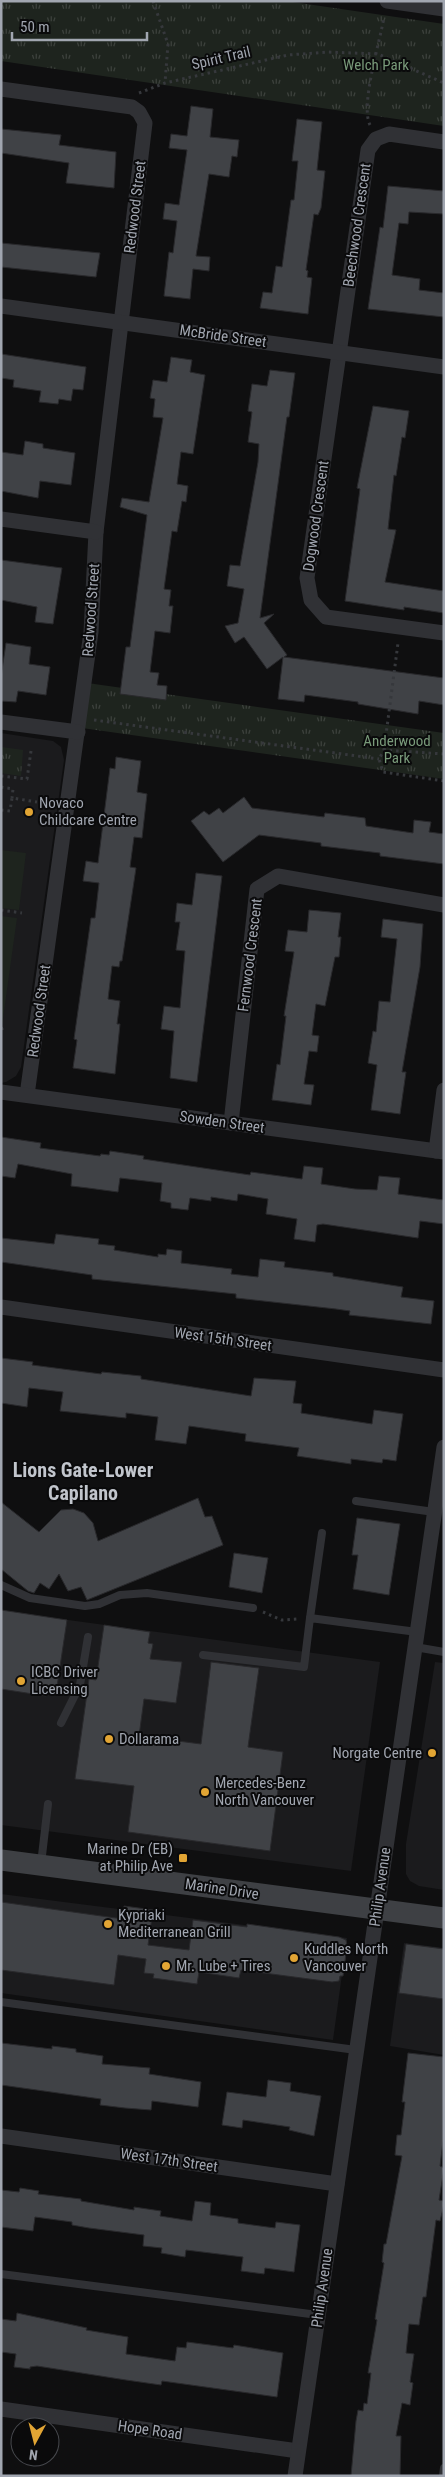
<svg xmlns="http://www.w3.org/2000/svg" width="445" height="2477" viewBox="0 0 445 2477" font-family="'Roboto Condensed',sans-serif">
  <style>
    .built { fill: #1b1b1d }
    .grass { fill: #1e241e }
    .park { fill: url(#park-tufts) }
    .building { fill: #404246; stroke: #29292c }
    .lines { fill: none; stroke-linecap: round; stroke-linejoin: round }
    .path { stroke: #36383c; stroke-width: 3; stroke-dasharray: 2.5 4; stroke-linecap: butt }
    .service { stroke: #303135; stroke-width: 8 }
    .minor { stroke: #303135; stroke-width: 15 }
    .secondary { stroke: #3e4044; stroke-width: 21 }
    .poi-dot { fill: #e2a534; stroke: #0a0a0b; stroke-width: 2 }
    .labels { text-anchor: middle; dominant-baseline: central; stroke-width: 4; stroke-linejoin: round; paint-order: stroke }
    .street-label { font-size: 15px; fill: #a1a6b0; stroke: #0a0a0b }
    .park-label { font-size: 15px; fill: #799a7a; stroke: #0a0a0b }
    .poi-label { font-size: 15px; fill: #a1a6b0; stroke: #0a0a0b; text-anchor: start }
    .district-label { font-size: 20px; font-weight: bold; fill: #c1c5cc; stroke: #0a0a0b }
  </style>
  <defs>
    <pattern id="park-tufts" width="24" height="20" patternUnits="userSpaceOnUse" patternTransform="scale(1.25)"><rect width="24" height="20" fill="#1e241e"/><path d="M3 7l-1-3M5 7V3M7 7l1-3M15 17l-1-3M17 17v-4M19 17l1-3" fill="none" stroke="#3c413c"/></pattern>
  </defs>
  <rect width="100%" height="100%" fill="#0f0f10"/>
  <g class="built">
    <path d="M1 733 53 741 61 747 64 760 21 1067 16 1076 6 1082 1 1083Z"/>
    <path d="M1 1611 380 1662 351 1871 1 1825Z"/>
    <path d="M435 1662 444 1663V1890L419 1886 410 1881 406 1874V1844Z"/>
    <path d="M1 1894 347 1938 333 2040 1 1993Z"/>
    <path d="M404 1943 444 1948V2055L390 2046Z"/>
  </g>
  <g class="grass">
    <path d="M1 850 26 853 19 910 1 908Z"/>
    <path d="M1 916 17 918 1 1033Z"/>
  </g>
  <g class="park">
    <path d="M1 1H286L444 24V126L1 61Z"/>
    <path d="M87 683 444 733V779L82 728Z"/>
    <path d="M1 747 23 750 21 776 1 773Z"/>
  </g>
  <g class="building">
    <path d="M191 106 213 109 210 137 239 140 237 157 232 156 229 177 209 174 196 256 210 257 209 271 193 269 190 299 164 296 169 252 173 253 177 221 163 219 165 203 179 205 187 150 169 148 171 134 187 136Z"/>
    <path d="M297 119 322 122 317 170 325 171 321 208 318 215 314 214 306 270 308 271 307 277 312 278 308 314 260 308 263 292 272 293 276 266 282 267 291 200H294L298 161H292Z"/>
    <path d="M1 129 61 135 59 145 116 152 114 188 66 183 69 163 1 153Z"/>
    <path d="M388 186 444 191V214L409 212 408 224 399 223 392 275 420 279 419 290 444 293V317L368 309 380 227 383 228Z"/>
    <path d="M1 243 100 253 96 277 1 267Z"/>
    <path d="M1 354 86 367 83 390 73 389 71 401 59 399 58 404 39 402 41 391 13 387 14 380 1 378Z"/>
    <path d="M171 357 192 360 190 372 205 375 193 454 181 452 177 484 188 486 186 502 182 501 177 532 172 531 164 589 171 590 169 606H173L170 633 155 631 150 672 159 673 157 685 167 686 166 700 120 694 126 647H130L147 515 120 507 122 498 149 502 163 418 153 417 155 399 150 398 153 380 167 382Z"/>
    <path d="M270 370 295 373 289 417H287L260 618 274 614 264 623 287 655 284 657 444 678V705L419 701 418 714 358 704V702L305 695 304 702 278 699 283 657 267 669 244 637 235 643 225 626 238 623 244 589 227 586 230 565 240 566 258 462 259 444 248 442 252 412 248 411 252 384 267 386Z"/>
    <path d="M373 406 409 411 405 438 402 437 396 476 394 475 388 529 396 530 385 582 444 591V613L404 607V610L345 601 360 489 357 488Z"/>
    <path d="M25 441 43 444V448L75 453 71 485 40 481 38 498 1 491V452L23 455Z"/>
    <path d="M1 560 62 568 53 624 35 622 37 607 1 600Z"/>
    <path d="M6 643 31 647 29 664 50 667 46 695 18 691 16 702 1 701V677Z"/>
    <path d="M116 757 141 761 137 792 147 794 142 838 134 837 130 867 136 868 122 961H120L119 967 112 966 108 999 120 1001 117 1024H120L115 1074 73 1068 77 1040 74 1039 91 918H95L99 883 83 881 86 861 98 863 110 768 115 769Z"/>
    <path d="M244 797 252 808 324 817 325 813 365 818 366 826 413 833 414 820 431 822 429 832 444 834V864L380 856V853L321 846V843L259 835 223 862 191 821 204 811 209 815 219 808 223 813Z"/>
    <path d="M196 873 222 876 197 1082 170 1078 174 1031 161 1029 164 1006 180 1008 185 951 176 950 180 922H175L177 903 192 905Z"/>
    <path d="M309 910 341 913 338 937H341L339 957H335L325 1006 316 1004 312 1035 319 1036 317 1052 309 1051 304 1084 314 1085 311 1105 272 1100 277 1064 280 1065 286 1016H284L294 952 285 951 288 930 307 932Z"/>
    <path d="M383 919 423 924 420 967 402 1072H406L400 1114 371 1110 377 1065 368 1063 373 1031 376 1032 379 1001 390 1002 397 939 381 937Z"/>
    <path d="M1 1137 41 1143 40 1148 100 1156 101 1154 109 1155 110 1151 144 1156 143 1159 250 1175 251 1172 302 1179 304 1166 323 1168 321 1184 355 1189 377 1190 379 1176 400 1178 398 1194 444 1200V1224L420 1221 418 1238 323 1224 317 1225 315 1242 294 1239 297 1219 266 1214 268 1199 238 1194 237 1201 211 1197V1201L190 1198 188 1210 171 1208V1203L160 1201 162 1183 120 1178 118 1192 88 1188 71 1186 72 1174 18 1164 15 1178 1 1176Z"/>
    <path d="M56 1234 99 1239 98 1244 115 1246 114 1250 158 1257V1254L166 1255 167 1249 182 1251 181 1263 232 1269 231 1274 258 1277 260 1259 285 1262 284 1267 333 1273V1276L403 1287 401 1297 434 1301 431 1324 349 1315 350 1311 336 1309 236 1298V1294L92 1279V1275L1 1262V1238L54 1244Z"/>
    <path d="M1 1358 33 1362 32 1365 101 1374 102 1372 141 1376V1379L251 1396 254 1378 296 1381 293 1403 302 1404 301 1413 372 1424 374 1410 403 1414 396 1461 383 1459 382 1463 351 1459V1464L297 1456 299 1448 245 1441 246 1434 189 1426 186 1444 155 1440 158 1417 126 1413V1418L60 1411 63 1392 29 1388 27 1407 1 1403Z"/>
    <path d="M198 1498 205 1517 212 1516 223 1545 87 1600 81 1587 68 1591 59 1574 49 1589 40 1583 34 1593 28 1591 1 1569V1502L39 1532 61 1510 73 1509 84 1513 93 1523 98 1541Z"/>
    <path d="M357 1518 400 1524 389 1595 353 1589 358 1555H352Z"/>
    <path d="M234 1553 268 1558 262 1593 229 1587Z"/>
    <path d="M1 1610 67 1620 56 1693 47 1691 46 1696 1 1689Z"/>
    <path d="M104 1625 150 1632 148 1643 153 1644 150 1659 182 1662 176 1703 144 1699 139 1736 201 1744 211 1662 259 1668 248 1747 283 1752 270 1851 128 1832 134 1786 75 1779 89 1679 96 1680Z"/>
    <path d="M1 1902 123 1919 124 1906 153 1910 148 1945 189 1950 193 1920 247 1927V1924L339 1937 346 1940 347 1946 343 1976H340L339 1981 332 1982 241 1970 239 1978 199 1972 197 1984 153 1978 154 1974 144 1973 146 1959 118 1955 114 1985 1 1970Z"/>
    <path d="M406 1944 444 1949V1999L399 1993Z"/>
    <path d="M1 2043 52 2049V2046L76 2049V2052L103 2056 102 2064 150 2068 149 2074 201 2082 198 2107 152 2101 151 2110 125 2108 100 2105 101 2099 1 2085Z"/>
    <path d="M408 2053 444 2057 443 2141 440 2166 444 2168 439 2200 444 2201V2204L440 2221 436 2220 426 2297H423L419 2325 409 2324 406 2353 414 2354 410 2382 413 2383 410 2405 402 2403 396 2436H401L400 2476H351L356 2421 358 2410 363 2411 364 2403 367 2404 371 2373H368L377 2320 375 2319 384 2263 382 2262 384 2244H386L402 2156 395 2155 397 2135H401L405 2102H402Z"/>
    <path d="M268 2080 291 2083 290 2091 321 2096 314 2136 289 2130 290 2127 243 2120 242 2128 222 2125 227 2092 266 2097Z"/>
    <path d="M20 2188 39 2191 38 2194 81 2199V2201L134 2210V2207L161 2211 160 2216 192 2221 195 2201 211 2203 210 2215 238 2219V2223L275 2228 276 2222 300 2225 294 2272 265 2268 264 2274 241 2271 243 2257 186 2250 185 2257 161 2253 162 2248 143 2246 144 2235 89 2228 72 2225V2222L35 2217 33 2231 1 2227V2190L19 2192Z"/>
    <path d="M17 2313 87 2328 86 2330 128 2337 126 2354 175 2361 177 2347 186 2348 187 2342 233 2348 234 2345 283 2353 277 2397 162 2381 161 2385 126 2380 37 2366 30 2367V2369L14 2367 16 2354 1 2352V2319L16 2321Z"/>
  </g>
  <g class="lines">
    <g class="path">
      <path d="M153 1 168 44 165 83"/>
      <path d="M139 93 165 83 288 55 328 52 378 54 444 83"/>
      <path d="M370 125C360 105 380 42 384 17"/>
      <path d="M94 720 379 759"/>
      <path d="M384 750 398 643"/>
      <path d="M444 754 384 750 379 759 383 772 444 781"/>
      <path d="M1 776 27 779 31 751"/>
      <path d="M1 787 13 789 12 798"/>
      <path d="M1 810 10 811 12 798 37 802"/>
      <path d="M1 910 22 913"/>
      <path d="M1 1029 6 1027"/>
      <path d="M263 1612 282 1620 297 1619"/>
    </g>
    <g class="service">
      <path d="M356 1501 434 1512"/>
      <path d="M1 1585 30 1598 85 1606 99 1604 120 1595 147 1593 253 1608"/>
      <path d="M310 1618 322 1533"/>
      <path d="M415 1647 444 1652"/>
      <path d="M203 1655 304 1667 310 1618 417 1632"/>
      <path d="M61 1723 80 1685 88 1637"/>
      <path d="M41 1864 48 1804"/>
      <path d="M1 2002 356 2050"/>
      <path d="M1 2274 318 2315"/>
      <path d="M443 2476 444 2468"/>
    </g>
    <g class="minor">
      <path d="M387 1 444 9"/>
      <path d="M1 89 132 107 139 112 145 123 96 532 91 632 27 1095"/>
      <path d="M444 142 389 134 376 139 368 150 307 578 311 600 326 617 444 633"/>
      <path d="M1 306 444 367"/>
      <path d="M1 519 96 532"/>
      <path d="M1 722 78 732"/>
      <path d="M1 1092 444 1152"/>
      <path d="M231 1123 257 889 278 876 444 905"/>
      <path d="M436 1151 444 1090"/>
      <path d="M1 1307 444 1370"/>
      <path d="M1 2136 337 2184"/>
      <path d="M1 2409 298 2451"/>
      <path d="M295 2476 444 1447"/>
    </g>
    <path class="secondary" d="M1 1860 444 1918"/>
  </g>
  <g class="poi-dot">
    <circle cx="29" cy="812" r="5"/>
    <circle cx="21" cy="1681" r="5"/>
    <circle cx="109" cy="1739" r="5"/>
    <circle cx="432" cy="1753" r="5"/>
    <circle cx="205" cy="1792" r="5"/>
    <rect x="178" y="1853" width="10" height="10" rx="2.5"/>
    <circle cx="108" cy="1924" r="5"/>
    <circle cx="294" cy="1958" r="5"/>
    <circle cx="166" cy="1966" r="5"/>
  </g>
  <g class="labels">
    <g class="street-label">
      <text transform="translate(221 58) rotate(-13)">Spirit Trail</text>
      <text transform="translate(135 207) rotate(-83)">Redwood Street</text>
      <text transform="translate(357 225) rotate(-82)">Beechwood Crescent</text>
      <text transform="translate(223 336) rotate(8)">McBride Street</text>
      <text transform="translate(316 516) rotate(-82)">Dogwood Crescent</text>
      <text transform="translate(91 610) rotate(-86)">Redwood Street</text>
      <text transform="translate(250 955) rotate(-83)">Fernwood Crescent</text>
      <text transform="translate(39 1011) rotate(-82)">Redwood Street</text>
      <text transform="translate(222 1122) rotate(8)">Sowden Street</text>
      <text transform="translate(223 1339) rotate(8)">West 15th Street</text>
      <text transform="translate(380 1887) rotate(-82)">Philip Avenue</text>
      <text transform="translate(222 1889) rotate(8)">Marine Drive</text>
      <text transform="translate(169 2160) rotate(8)">West 17th Street</text>
      <text transform="translate(322 2288) rotate(-82)">Philip Avenue</text>
      <text transform="translate(150 2430) rotate(8)">Hope Road</text>
    </g>
    <g class="park-label">
      <text x="376" y="65">Welch Park</text>
      <text x="397" y="741">Anderwood<tspan x="397" dy="17">Park</tspan></text>
    </g>
    <g class="poi-label">
      <text x="39" y="803">Novaco<tspan x="39" dy="17">Childcare Centre</tspan></text>
      <text x="31" y="1672">ICBC Driver<tspan x="31" dy="17">Licensing</tspan></text>
      <text x="119" y="1739">Dollarama</text>
      <text x="422" y="1753" text-anchor="end">Norgate Centre</text>
      <text x="215" y="1783">Mercedes-Benz<tspan x="215" dy="17">North Vancouver</tspan></text>
      <text x="173" y="1849" text-anchor="end">Marine Dr (EB)<tspan x="173" dy="17">at Philip Ave</tspan></text>
      <text x="118" y="1915">Kypriaki<tspan x="118" dy="17">Mediterranean Grill</tspan></text>
      <text x="304" y="1949">Kuddles North<tspan x="304" dy="17">Vancouver</tspan></text>
      <text x="176" y="1966">Mr. Lube + Tires</text>
    </g>
    <g class="district-label">
      <text x="83" y="1470">Lions Gate-Lower<tspan x="83" dy="23">Capilano</tspan></text>
    </g>
  </g>
  <rect width="445" height="2477" fill="none" stroke="#a1a6b0" stroke-width="5"/>
  <g transform="translate(35 2442) rotate(187)"><circle r="24" fill="#0a0a0b" stroke="#46484d"/>
  <path d="M0-4L9 19L0 12L-9 19Z" fill="#e2a534"/>
  <text y="-8" font-size="14" font-weight="bold" text-anchor="middle" fill="#a1a6b0">N</text>
  </g>
  <path d="M12 32v8h135v-8" fill="none" stroke="#a1a6b0" stroke-width="2.5"/>
  <text x="20" y="32" font-size="15" fill="#a1a6b0" stroke="#0a0a0b" stroke-width="4" paint-order="stroke">50 m</text>
</svg>
